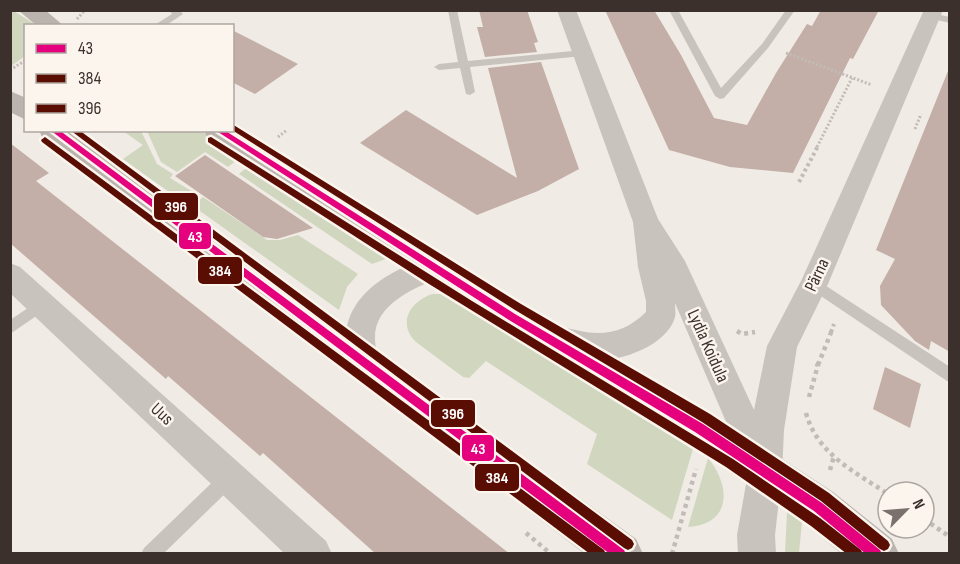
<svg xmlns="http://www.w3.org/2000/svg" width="960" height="564" viewBox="0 0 960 564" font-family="'Sofia Sans Condensed',sans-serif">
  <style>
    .green { fill: #d1d6bf }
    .building { fill: #c3afa7 }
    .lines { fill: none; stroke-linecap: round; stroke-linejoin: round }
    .path-far2 { stroke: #c2bbb6; stroke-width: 3; stroke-dasharray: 2 2; stroke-linecap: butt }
    .path-far1 { stroke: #c2bbb6; stroke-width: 4; stroke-dasharray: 3 3; stroke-linecap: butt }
    .path { stroke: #c2bbb6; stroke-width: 4.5; stroke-dasharray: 4 4; stroke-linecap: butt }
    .service { fill: #c9c3be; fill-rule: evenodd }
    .minor { fill: #c9c3be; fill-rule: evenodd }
    .secondary { fill: #bab3ae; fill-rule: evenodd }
    .bus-1-casing { stroke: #fbf5ee; stroke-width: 5 }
    .bus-2-casing { stroke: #fbf5ee; stroke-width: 5 }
    .bus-3-casing { stroke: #fbf5ee; stroke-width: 5 }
    .bus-1 { fill: #e5007d; fill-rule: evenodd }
    .bus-2 { fill: #5a0e03; fill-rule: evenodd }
    .bus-3 { fill: #5a0e03; fill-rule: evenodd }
    .labels { text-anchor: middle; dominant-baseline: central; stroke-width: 5; stroke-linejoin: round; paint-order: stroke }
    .street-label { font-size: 18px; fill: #3b302b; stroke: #fbf5ee }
    .line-badge { stroke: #fbf5ee; stroke-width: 2 }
    .badge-label { font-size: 16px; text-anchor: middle; font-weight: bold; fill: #fff }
  </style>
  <rect width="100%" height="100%" fill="#f0ebe5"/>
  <g class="green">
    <path d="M12 10 36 25 26 26 25 56 11 66 10 11Z"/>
    <path d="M123 131H141L157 164 173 174 170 178 193 192 179 199 123 159 143 145Z"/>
    <path d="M147 131H201L242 156 228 167 205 152 177 172 161 162Z"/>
    <path d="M252 163 394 256 372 264 239 174Z"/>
    <path d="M203 197 267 240H280L298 235 358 274 347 287 339 310 193 206Z"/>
    <path d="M432 294H452L464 300 693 449 672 520 587 464 597 434 486 361 469 378 463 377 416 342C397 323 410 302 432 294Z"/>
    <path d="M708 458C731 486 732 524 688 527Z"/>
    <path d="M787 512 802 522 799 553H785Z"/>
  </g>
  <g class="building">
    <path d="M479 10H527L538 42 534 43 537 52 485 57 477 27H483Z"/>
    <path d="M605 10H654L681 55 714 118 747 125 776 73 807 24 812 26 821 10H879L853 59 850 58 793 173 730 167 669 150Z"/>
    <path d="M232 30 298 64 255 94 232 82Z"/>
    <path d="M541 62 579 169 538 191 477 215 360 143 406 110 517 178 488 68Z"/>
    <path d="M948 71 950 72V352L931 341 929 350 915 341 881 305 880 286 895 259 876 250Z"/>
    <path d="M10 143 49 173 36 181 510 554H376L263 453 260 456 168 376 166 379 10 243Z"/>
    <path d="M205 155 230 172 313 228 277 239 263 237 175 176Z"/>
    <path d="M885 367 921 384 910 428 873 409Z"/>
  </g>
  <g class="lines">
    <g class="path-far2">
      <path d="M77 19 85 10"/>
      <path d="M786 53 872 85"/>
      <path d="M10 70 26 60"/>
      <path d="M915 129 921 114"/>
      <path d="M278 137 287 130"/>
      <path d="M817 147 852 78"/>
    </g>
    <g class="path-far1">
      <path d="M799 182 818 146"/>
      <path d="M831 332 834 324"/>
    </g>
    <g class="path">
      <path d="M737 331 742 334 755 332"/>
      <path d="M818 365 832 330"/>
      <path d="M809 397 818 365 812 362"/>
      <path d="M806 413C817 454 855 472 888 494"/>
      <path d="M830 470 834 456"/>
      <path d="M924 519 950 537"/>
      <path d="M526 533 551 554"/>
      <path d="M672 554 696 469"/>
    </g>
    <g class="service">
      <path d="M169 10H179L183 14 165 26H153L172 14Z"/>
      <path d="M448 10H457L468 61 583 50 588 53 583 56 470 67 475 92 470 95 466 94 460 68 439 70 434 67 439 64 458 62Z"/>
      <path d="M669 10H678L721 88 762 44 786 10H795L768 48 724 98 720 99 715 96Z"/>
      <path d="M931 13 950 17V23L928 18 926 16Z"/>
      <path d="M814 278 950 367V383L809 288 807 284 809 280Z"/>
      <path d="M43 298 48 300 50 304 48 308 10 334V320Z"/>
      <path d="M229 470 235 472 237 478 235 484 163 554H141L144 548 223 472Z"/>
    </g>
    <g class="minor">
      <path d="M557 10H576L658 219 685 261 754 410 767 346 802 279 924 10H943L828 284 797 347 784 430 782 473 775 535 776 554H738L737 535 748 473 675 303C675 307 676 313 675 317 667 347 616 363 589 361 575 359 562 354 549 349L545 339 549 329C561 325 565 328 576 330 603 337 626 332 646 312V301L638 267 633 222Z"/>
      <path d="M435 256 445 260 449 268 445 276C418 286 374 303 375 338 375 353 382 360 376 374L365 379 354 374C325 309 378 272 435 256Z"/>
      <path d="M10 263 20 267 326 541 332 554H285L10 293Z"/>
    </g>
    <g class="secondary">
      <path d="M18 10H45L64 26H37Z"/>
      <path d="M10 91 26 98V120L10 112Z"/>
      <path d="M232 127 524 306 713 414 833 492 892 539 899 554H842L803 522 685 442 500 328 207 137 204 130H232Z"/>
      <path d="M39 130H71L636 539 643 554H585L42 137Z"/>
    </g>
    <g class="bus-1-casing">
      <g id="bus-1">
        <path d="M50 130H59L624 550 626 554H610Z"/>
        <path d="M215 130H224L515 314 703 424 822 503 880 550 882 554H866L814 511 695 432 509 320Z"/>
      </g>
    </g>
    <g class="bus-2-casing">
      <g id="bus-2">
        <path d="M45 137 604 550 606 554H590L42 142 41 140Z"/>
        <path d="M211 137 472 301 733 459 820 518 861 550 863 554H847L811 526 726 467 429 284 208 142V138Z"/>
      </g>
    </g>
    <g class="bus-3-casing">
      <g id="bus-3">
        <path d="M232 124 521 304 710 414 829 493 888 541 890 545 888 549 884 551 880 549 821 501 702 422 515 310 232 130Z"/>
        <path d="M70 130H79L632 540 634 544 632 548 628 550 624 548Z"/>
      </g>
    </g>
    <use href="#bus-1" class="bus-1"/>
    <use href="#bus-2" class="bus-2"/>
    <use href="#bus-3" class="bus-3"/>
  </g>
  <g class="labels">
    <g class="street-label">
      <text transform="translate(817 275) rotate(-65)">Pärna</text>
      <text transform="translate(708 346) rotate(66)">Lydia Koidula</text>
      <text transform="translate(162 414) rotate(43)">Uus</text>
    </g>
  </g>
  <g class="line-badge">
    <rect x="153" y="192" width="46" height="29" rx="6" fill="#5a0e03"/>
    <rect x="178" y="222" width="34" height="28" rx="6" fill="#e5007d"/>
    <rect x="197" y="256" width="46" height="29" rx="6" fill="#5a0e03"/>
    <rect x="430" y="399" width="46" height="29" rx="6" fill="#5a0e03"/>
    <rect x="461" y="434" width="34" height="28" rx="6" fill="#e5007d"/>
    <rect x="474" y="463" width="46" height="29" rx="6" fill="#5a0e03"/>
  </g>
  <g class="badge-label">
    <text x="176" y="212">396</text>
    <text x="195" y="242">43</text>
    <text x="220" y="276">384</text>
    <text x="453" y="419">396</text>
    <text x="478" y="454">43</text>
    <text x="497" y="483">384</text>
  </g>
  <rect width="960" height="564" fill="none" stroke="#3b302b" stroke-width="24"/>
  <rect x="24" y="24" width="210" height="108" fill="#fbf5ee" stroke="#aea6a0" stroke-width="1.5"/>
  <rect x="36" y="44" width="30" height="9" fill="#e5007d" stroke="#aea6a0" stroke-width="1.5"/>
  <text x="78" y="54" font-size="18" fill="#3b302b">43</text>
  <rect x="36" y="74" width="30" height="9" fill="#5a0e03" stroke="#aea6a0" stroke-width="1.5"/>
  <text x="78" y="84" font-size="18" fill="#3b302b">384</text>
  <rect x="36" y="104" width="30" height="9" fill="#5a0e03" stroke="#aea6a0" stroke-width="1.5"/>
  <text x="78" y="114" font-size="18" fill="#3b302b">396</text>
  <g transform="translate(906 510) rotate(65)"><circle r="28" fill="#fbf5ee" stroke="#aea6a0" stroke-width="1.5"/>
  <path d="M0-4.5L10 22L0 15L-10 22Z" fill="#7a716c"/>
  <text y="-9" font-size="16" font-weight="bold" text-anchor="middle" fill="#3b302b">N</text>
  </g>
</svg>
